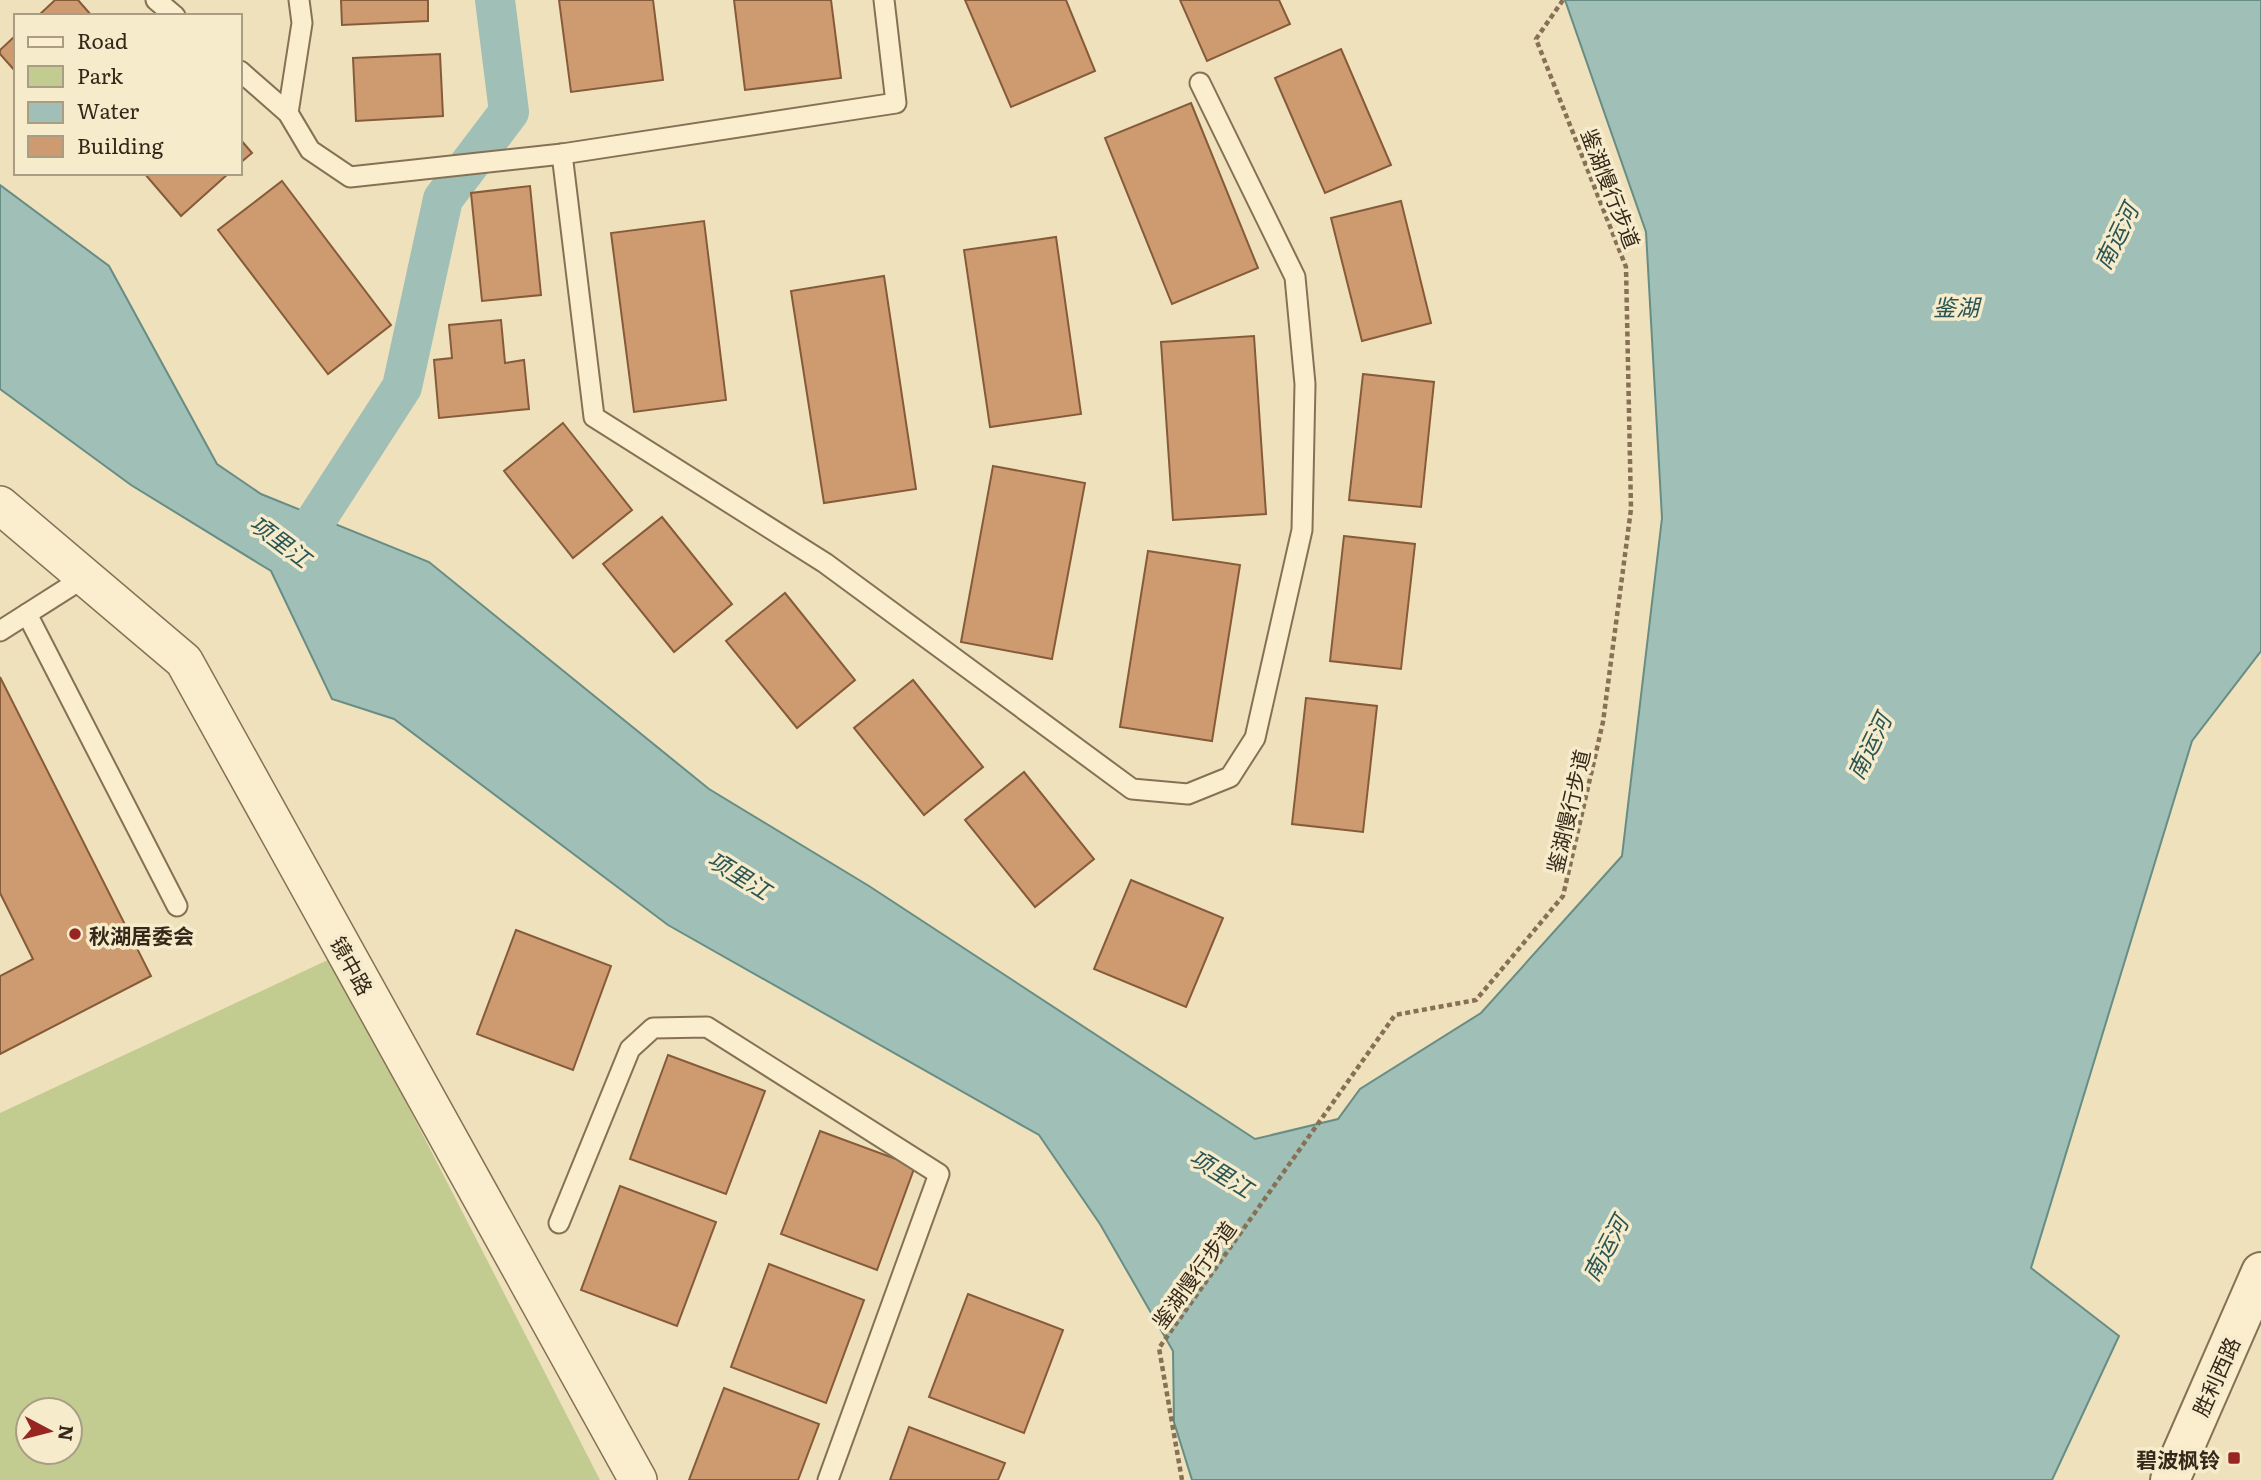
<svg xmlns="http://www.w3.org/2000/svg" width="2261" height="1480" viewBox="0 0 2261 1480" font-family="Literata,'Noto Sans SC',serif">
  <style>
    .green { fill: #c3cc90; fill-rule: evenodd }
    .water { fill: #a0bfb7; stroke: #678d85; stroke-width: 2 }
    .lines { fill: none; stroke-linecap: round; stroke-linejoin: round }
    .canal { stroke: #a0bfb7; stroke-width: 40 }
    .building { fill: #ce9a70; stroke: #865b3a; stroke-width: 2 }
    .service-casing { stroke: #867155; stroke-width: 23 }
    .minor-casing { stroke: #867155; stroke-width: 40 }
    .tertiary-casing { stroke: #867155; stroke-width: 42 }
    .path { stroke: #867155; stroke-width: 4.5; stroke-dasharray: 5 3.5; stroke-linecap: butt }
    .service { stroke: #faeecf; stroke-width: 19 }
    .minor { stroke: #faeecf; stroke-width: 37 }
    .tertiary { stroke: #faeecf; stroke-width: 38 }
    .poi-dot { fill: #972623; stroke: #f6ebcb; stroke-width: 2.5 }
    .labels { text-anchor: middle; dominant-baseline: central; stroke-width: 7; stroke-linejoin: round; paint-order: stroke }
    .street-label { font-size: 21px; fill: #35281a; stroke: #f6ebcb }
    .poi-label { font-size: 21px; font-weight: bold; fill: #35281a; stroke: #f6ebcb; text-anchor: start }
    .water-label { font-size: 23px; font-style: italic; fill: #295554; stroke: #f6ebcb }
  </style>
  <rect width="100%" height="100%" fill="#efe1bc"/>
  <path class="green" d="M332 958 600 1480H0V1113ZM28 1410H70V1452H28Z"/>
  <path class="water" d="M1565 0H2261V651L2192 741 2031 1268 2119 1336 2052 1480H1192L1174 1422 1173 1351 1100 1224 1039 1135 668 925 394 719 332 699 271 571 131 485 0 389V185L109 266 217 464 261 494 429 562 709 789 869 886 1255 1139 1338 1119 1360 1089 1481 1013 1622 856 1662 518 1646 232Z"/>
  <g class="lines">
    <path class="canal" d="M296 551 402 387 443 199 509 112 495 0"/>
  </g>
  <g class="building">
    <path d="M55 0H78L92 16H38Z"/>
    <path d="M341 0H428V21L342 25Z"/>
    <path d="M559 0H653L663 80 571 92Z"/>
    <path d="M734 0H831L841 78 745 90Z"/>
    <path d="M965 0H1066L1095 71 1011 107Z"/>
    <path d="M1180 0H1279L1290 24 1207 61Z"/>
    <path d="M16 35V72L0 54V50Z"/>
    <path d="M1341 49 1391 165 1325 193 1275 78Z"/>
    <path d="M440 54 443 116 356 121 353 58Z"/>
    <path d="M1191 103 1258 268 1172 304 1105 138Z"/>
    <path d="M240 139 252 153 240 163Z"/>
    <path d="M144 173H229L181 216Z"/>
    <path d="M282 181 391 325 328 374 218 230Z"/>
    <path d="M530 186 541 295 482 301 471 193Z"/>
    <path d="M1401 201 1431 323 1362 341 1331 218Z"/>
    <path d="M704 221 726 400 634 412 611 233Z"/>
    <path d="M1056 237 1081 414 990 427 964 250Z"/>
    <path d="M884 276 916 489 824 503 791 291Z"/>
    <path d="M501 320 505 363 524 360 529 409 439 418 434 360 452 358 449 325Z"/>
    <path d="M1254 336 1266 514 1173 520 1161 342Z"/>
    <path d="M1363 374 1434 382 1421 507 1349 500Z"/>
    <path d="M563 423 632 510 573 558 504 471Z"/>
    <path d="M993 466 1085 483 1052 659 961 642Z"/>
    <path d="M662 517 732 604 674 652 603 564Z"/>
    <path d="M1344 536 1415 544 1401 669 1330 661Z"/>
    <path d="M1148 551 1240 565 1212 741 1120 727Z"/>
    <path d="M785 593 855 680 797 728 726 641Z"/>
    <path d="M0 677 151 976 0 1054V976L33 959 0 893Z"/>
    <path d="M913 680 983 767 924 815 854 728Z"/>
    <path d="M1306 698 1377 706 1363 832 1292 824Z"/>
    <path d="M1024 772 1094 859 1035 907 965 820Z"/>
    <path d="M1131 880 1223 918 1186 1007 1094 969Z"/>
    <path d="M516 930 611 966 573 1070 477 1034Z"/>
    <path d="M668 1055 765 1091 726 1194 630 1159Z"/>
    <path d="M820 1131 915 1166 877 1270 781 1234Z"/>
    <path d="M620 1186 716 1222 677 1326 581 1290Z"/>
    <path d="M769 1264 864 1300 826 1403 731 1367Z"/>
    <path d="M968 1294 1063 1330 1024 1433 929 1397Z"/>
    <path d="M724 1388 819 1424 798 1480H689Z"/>
    <path d="M909 1427 1005 1463 998 1480H890Z"/>
  </g>
  <g class="lines">
    <g class="service-casing">
      <g id="service">
        <path d="M156 0 175 16"/>
        <path d="M240 71 288 113 310 150 350 177 562 154 896 103 884 0"/>
        <path d="M288 113 302 23 299 0"/>
        <path d="M562 154 594 417 825 563 1132 789 1188 794 1230 777 1255 738 1302 530 1305 384 1295 277 1200 83"/>
        <path d="M27 614 177 906"/>
        <path d="M0 631 85 577"/>
        <path d="M559 1223 630 1049 653 1028 707 1027 939 1174 828 1480"/>
      </g>
    </g>
    <g class="minor-casing">
      <path id="minor" d="M0 505 184 661 638 1480"/>
    </g>
    <g class="tertiary-casing">
      <path id="tertiary" d="M2170 1480 2261 1272"/>
    </g>
    <path class="path" d="M1182 1480 1159 1348 1395 1015 1476 1000 1563 896 1603 722 1631 509 1626 267 1536 39 1563 0"/>
    <use href="#service" class="service"/>
    <use href="#minor" class="minor"/>
    <use href="#tertiary" class="tertiary"/>
  </g>
  <g class="poi-dot">
    <circle cx="75" cy="934" r="7"/>
    <rect x="2227" y="1451" width="14" height="14" rx="3.5"/>
  </g>
  <g class="labels">
    <g class="street-label">
      <text transform="translate(1612 188) rotate(69)">鉴湖慢行步道</text>
      <text transform="translate(1567 811) rotate(-77)">鉴湖慢行步道</text>
      <text transform="translate(353 965) rotate(61)">镜中路</text>
      <text transform="translate(1193 1274) rotate(-54)">鉴湖慢行步道</text>
      <text transform="translate(2215 1376) rotate(-66)">胜利西路</text>
    </g>
    <g class="poi-label">
      <text x="89" y="934">秋湖居委会</text>
      <text x="2220" y="1458" text-anchor="end">碧波枫铃</text>
    </g>
    <g class="water-label">
      <text transform="translate(2115 236) rotate(-64)">南运河</text>
      <text x="1956" y="306">鉴湖</text>
      <text transform="translate(281 540) rotate(37)">项里江</text>
      <text transform="translate(1868 746) rotate(-64)">南运河</text>
      <text transform="translate(740 874) rotate(32)">项里江</text>
      <text transform="translate(1222 1172) rotate(32)">项里江</text>
      <text transform="translate(1604 1248) rotate(-62)">南运河</text>
    </g>
  </g>
  <rect x="14" y="14" width="228" height="161" fill="#f6ebcb" stroke="#a99d84" stroke-width="2"/>
  <rect x="28" y="37" width="35" height="10" fill="#faeecf" stroke="#a99d84" stroke-width="2"/>
  <text x="77" y="49" font-size="21" fill="#35281a">Road</text>
  <rect x="28" y="66" width="35" height="21" fill="#c3cc90" stroke="#a99d84" stroke-width="2"/>
  <text x="77" y="84" font-size="21" fill="#35281a">Park</text>
  <rect x="28" y="102" width="35" height="21" fill="#a0bfb7" stroke="#a99d84" stroke-width="2"/>
  <text x="77" y="119" font-size="21" fill="#35281a">Water</text>
  <rect x="28" y="136" width="35" height="21" fill="#ce9a70" stroke="#a99d84" stroke-width="2"/>
  <text x="77" y="154" font-size="21" fill="#35281a">Building</text>
  <g transform="translate(49 1431) rotate(97)"><circle r="33" fill="#f6ebcb" stroke="#a99d84" stroke-width="2"/>
  <path d="M0-5L12 26L0 18L-12 26Z" fill="#972623"/>
  <text y="-10" font-size="19" font-weight="bold" text-anchor="middle" fill="#35281a">N</text>
  </g>
</svg>
